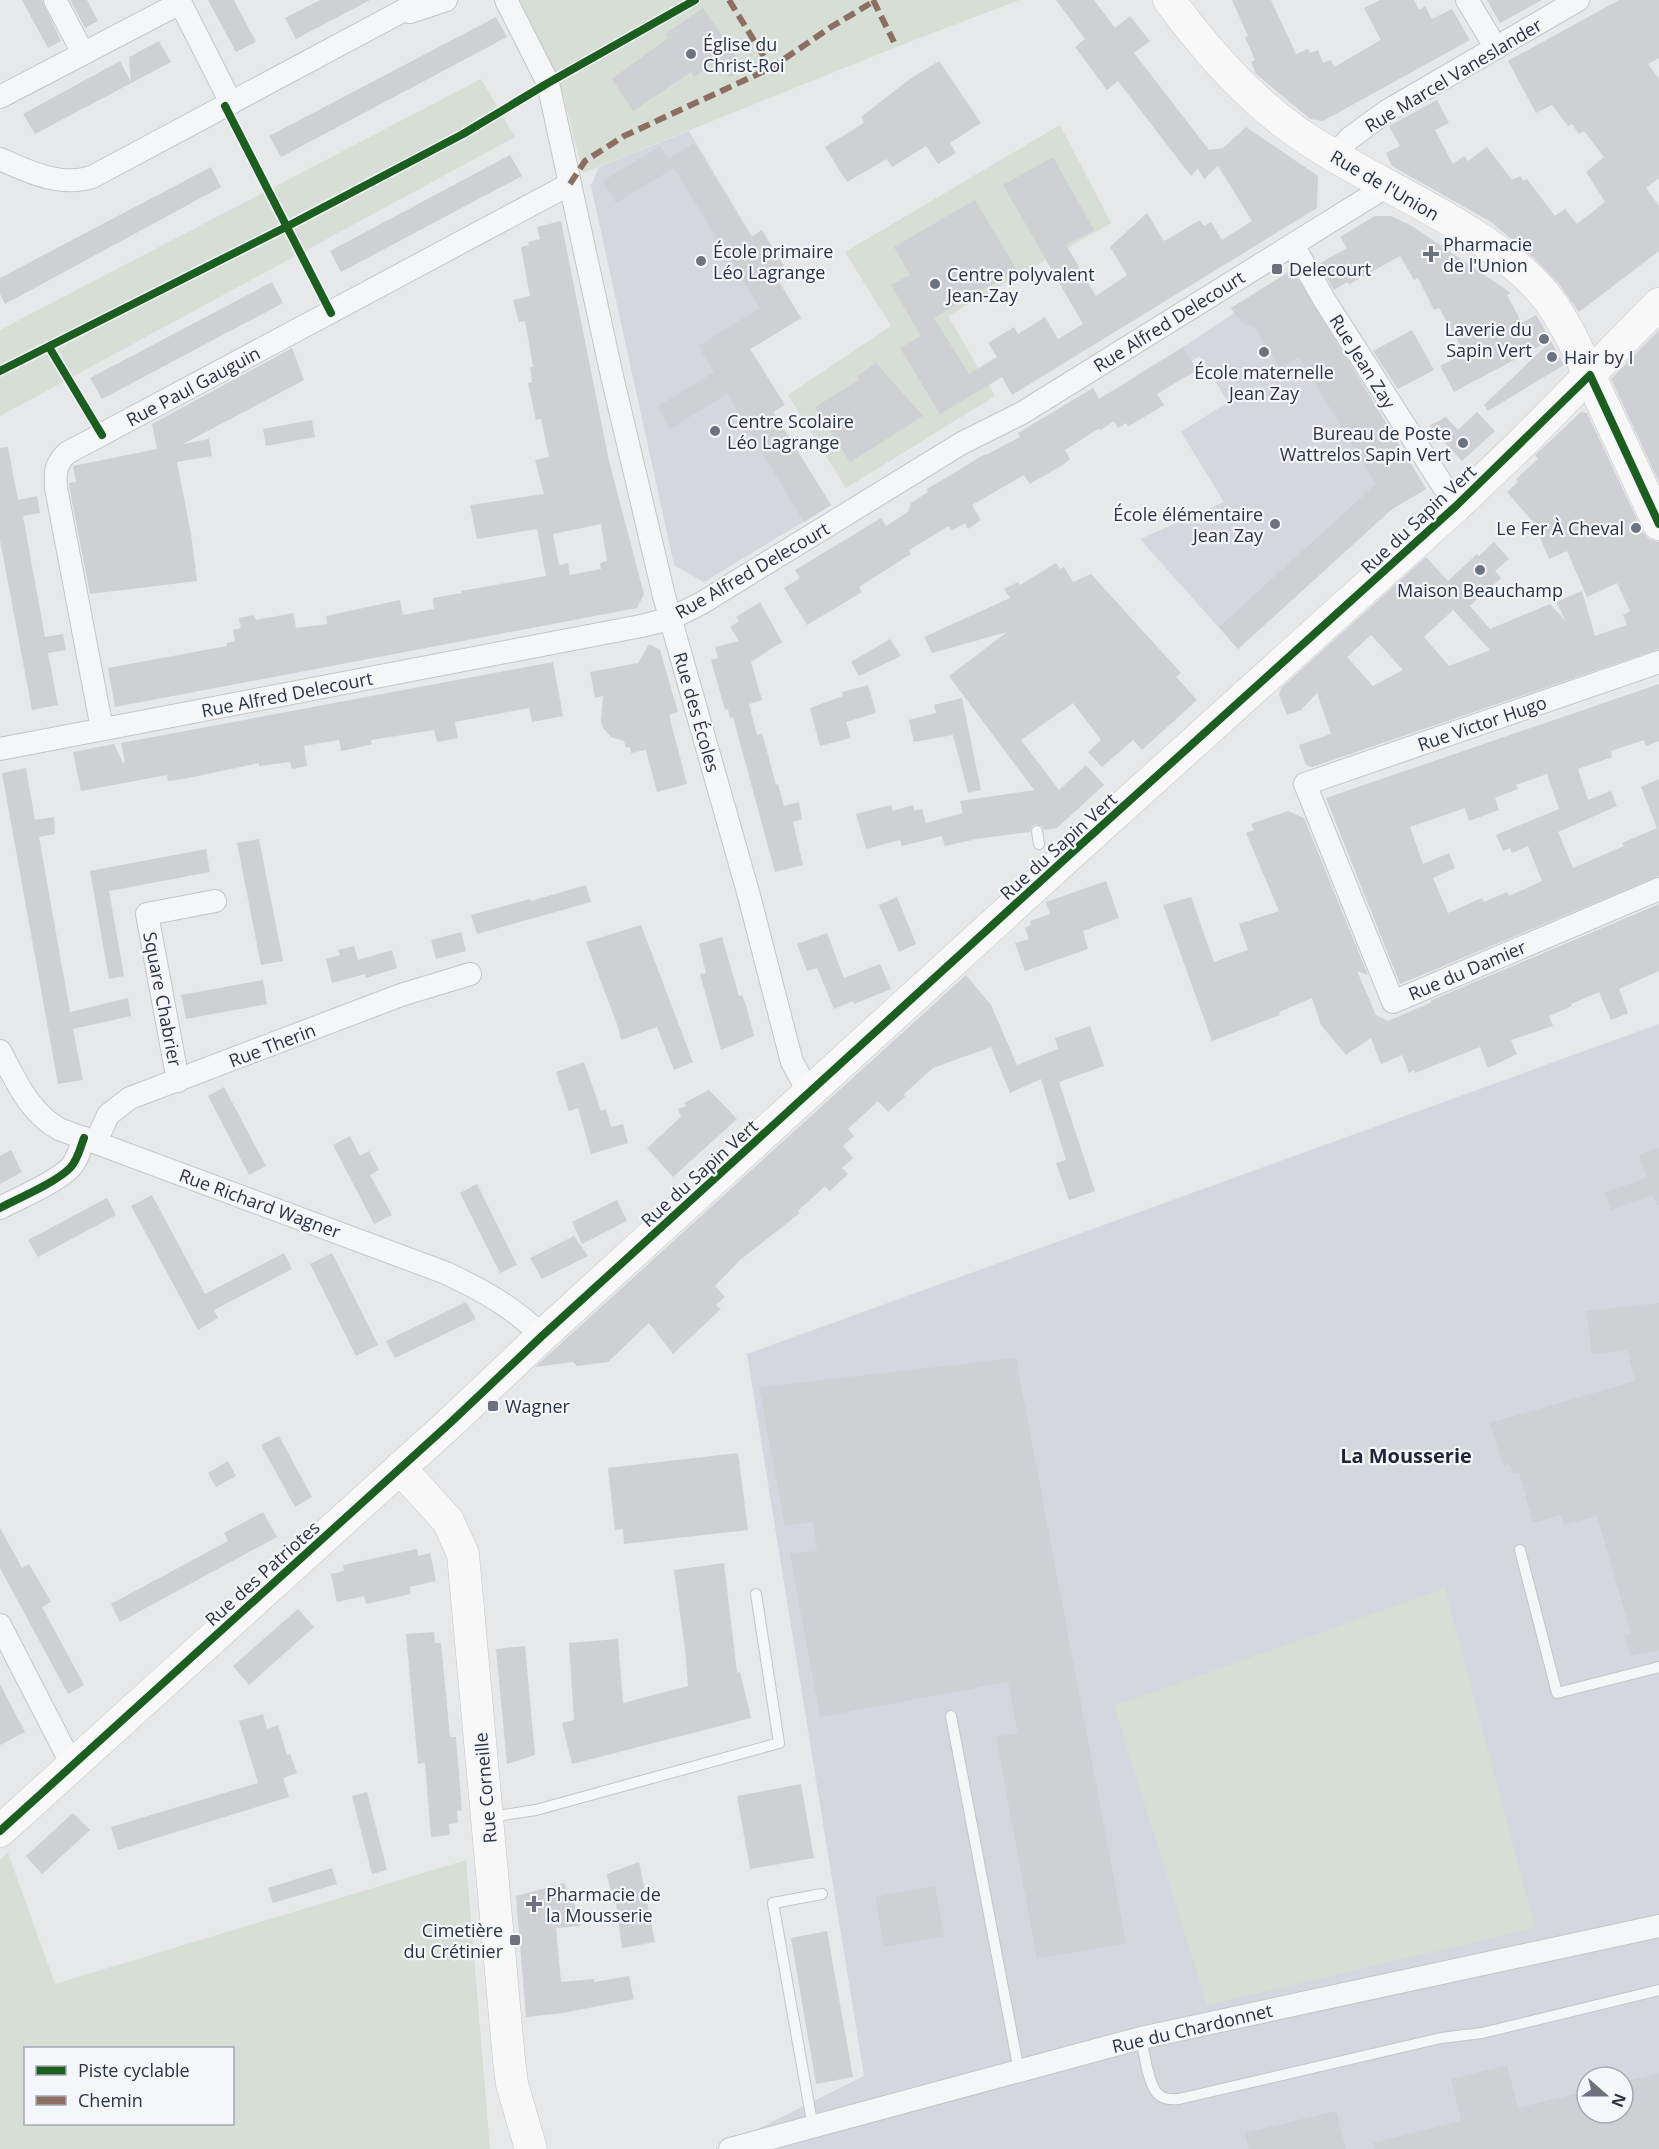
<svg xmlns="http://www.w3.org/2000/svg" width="1659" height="2149" viewBox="0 0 1659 2149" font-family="'Open Sans',sans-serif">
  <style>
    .built { fill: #d4d7dd; fill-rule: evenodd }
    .green { fill: #d6ded6; fill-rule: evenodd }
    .building { fill: #ced0d3; fill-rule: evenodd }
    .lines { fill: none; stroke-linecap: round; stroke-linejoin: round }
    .lane-casing { stroke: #c4c6c8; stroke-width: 12 }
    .street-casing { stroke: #c4c6c8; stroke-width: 24 }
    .secondary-casing { stroke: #c4c6c8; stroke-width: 33 }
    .lane { stroke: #f5f6f7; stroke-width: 10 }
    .street { stroke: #f5f6f7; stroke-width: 22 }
    .secondary { stroke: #f8f8f8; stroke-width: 32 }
    .quiet { stroke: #8d6e63; stroke-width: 6; stroke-dasharray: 12 6; stroke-linecap: butt }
    .cycleway-casing { stroke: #f4f6f9; stroke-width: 11 }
    .cycleway { stroke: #1b5e20; stroke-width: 8 }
    .poi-dot { fill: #6c737f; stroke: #f4f6f9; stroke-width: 2 }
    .labels { text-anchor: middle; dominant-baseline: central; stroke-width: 4.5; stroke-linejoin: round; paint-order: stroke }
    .poi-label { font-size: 18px; fill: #2b3445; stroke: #f4f6f9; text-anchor: start }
    .street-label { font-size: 18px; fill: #2b3445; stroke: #f4f6f9 }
    .neighbourhood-label { font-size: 20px; font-weight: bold; fill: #1d2536; stroke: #f4f6f9 }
  </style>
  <rect width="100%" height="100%" fill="#e6e8ea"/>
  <g class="built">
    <path d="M689 131 801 318 739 356 831 505 704 582 674 565 591 186 599 167Z"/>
    <path d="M1294 269 1426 489 1392 509 1238 649 1140 539 1224 502 1181 432 1228 402 1200 356 1191 361 1183 347 1234 313 1231 308Z"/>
    <path d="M1659 1024V2149H718L864 2076 747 1354ZM1587 2077H1623V2113H1587Z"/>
  </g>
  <g class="green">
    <path d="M518 0H1019L904 44 583 173 561 87Z"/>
    <path d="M481 79 515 137 0 416V330Z"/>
    <path d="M1060 125 1111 223 948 316 995 396 846 488 788 395 891 326 845 252Z"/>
    <path d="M1445 1588 1535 1928 1207 2005 1114 1706Z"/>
    <path d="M8 1853 55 1984 466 1860 490 2149H0V1860ZM26 2048H232V2124H26Z"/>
  </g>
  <g class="building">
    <path d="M22 0H42L61 41 48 48Z"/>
    <path d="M70 0H87L98 21 85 28Z"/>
    <path d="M208 0H234L256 42 236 52Z"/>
    <path d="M320 0H370L296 39 285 18Z"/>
    <path d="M1056 0H1094L1115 28 1130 16 1150 41 1134 53 1209 150 1223 148 1246 127 1318 176 1317 208 1012 395 1002 377 940 414 900 348 921 336 891 285 910 275 894 247 975 200 1017 270 934 318 969 374 997 357 988 343 1014 327 1018 334 1045 317 1058 339 1083 324 1003 185 1053 157 1094 230 1066 245 1096 296 1127 275 1110 247 1147 213 1164 241 1200 220 1204 226 1211 222 1222 240 1252 221 1218 166 1204 179 1198 169 1191 176 1118 81 1107 90 1075 47 1085 39Z"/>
    <path d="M1232 0H1271L1296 54 1308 49 1310 53 1318 50 1323 63 1331 60 1334 67 1381 40 1364 8 1380 0H1414L1419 10 1425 6 1432 19 1452 9 1470 40 1323 121 1310 119 1256 74 1251 62 1255 60 1245 37 1248 36Z"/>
    <path d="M1487 0H1542L1500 23Z"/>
    <path d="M1619 0H1659V58L1648 64 1659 79V178L1646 188 1659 206V251L1579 312 1559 284 1535 259 1491 222 1392 166 1386 153 1400 146 1389 126 1437 100 1449 123 1435 130 1453 164 1464 156 1468 161 1487 147 1512 180 1520 176 1523 181 1527 179 1555 216 1565 209 1577 224 1605 202 1586 172 1604 157 1584 131 1579 134 1572 124 1568 126 1552 105 1536 113 1508 61Z"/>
    <path d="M703 8 746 70 729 77 718 60 694 77 691 72 633 111 612 79 668 38 665 34Z"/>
    <path d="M496 17 507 37 281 157 269 136Z"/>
    <path d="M159 41 171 62 35 134 23 114 120 61 131 82 129 57Z"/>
    <path d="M939 61 981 123 950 143 956 153 938 164 926 146 892 167 887 159 847 182 825 147 864 123 861 117 910 79Z"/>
    <path d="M694 143 751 237 762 230 787 271 776 278 801 318 750 349 785 405 773 412 831 505 804 522 727 394 670 429 657 407 714 372 698 346 760 308 668 159Z"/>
    <path d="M660 146 674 168 616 203 603 181Z"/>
    <path d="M510 155 522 176 341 272 330 251Z"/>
    <path d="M211 167 221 187 5 304 0 294V278Z"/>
    <path d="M1375 216H1391L1412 226 1511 293 1507 295 1522 323 1536 315 1551 340 1454 392 1440 366 1465 353 1439 308 1434 310 1418 278 1414 280 1400 256 1350 284 1347 282 1334 290 1319 264 1347 248 1340 237Z"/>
    <path d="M561 221 609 461 644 594 637 608 115 707 108 668 227 646V643L235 641 233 630 241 628 239 618 254 615 256 620 293 613 296 628 327 624 326 616 400 600 403 615 434 609 433 598 462 593 461 591 546 576 537 529 477 539 470 505 544 494 535 460 549 457 541 419 536 420 528 383 532 382 530 367H533L525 321 519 322 513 300 530 296 521 247 529 245 528 242 540 239 537 227ZM601 524 607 561 600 563 601 569 570 575 568 563 559 565 553 534Z"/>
    <path d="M1292 270 1426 489 1392 509 1238 649 1219 627 1376 484 1299 357 1280 368 1255 327 1242 323 1231 308Z"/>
    <path d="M272 282 283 303 102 399 90 378Z"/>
    <path d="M1412 330 1434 370 1398 389 1373 351Z"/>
    <path d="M1659 330V482L1611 379Z"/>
    <path d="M1551 341 1564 365 1488 411 1484 405Z"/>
    <path d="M1183 347 1197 370 1157 394 1164 405 1128 427 1126 423 1118 428 1114 421 1101 430 1098 429 1065 450 1070 459 1064 464 1030 484 1024 475 972 505 981 520 968 529 965 523 952 531 949 526 909 550 911 554 859 587 862 592 807 625 784 588 800 578 795 570 881 518 886 526 908 512 911 503 928 492 927 489 985 454 986 455 1020 437 1018 433 1093 388 1099 399Z"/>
    <path d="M292 348 304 380 183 444 209 439 212 456 177 462 191 534 197 581 90 594 69 486V483L76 482 73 466 157 449 152 424Z"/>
    <path d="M876 363 923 416 850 462 815 407 859 380 857 376Z"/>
    <path d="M1477 412 1495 431 1462 461 1429 426 1446 417 1458 430Z"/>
    <path d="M1581 412 1587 413 1643 532 1649 539 1659 542V649L1312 767 1306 765 1299 745 1331 734 1317 693 1301 710 1287 715 1279 695 1281 688 1426 557 1448 581 1477 554 1479 556 1494 542 1509 559 1495 571 1501 578 1470 606 1490 629 1550 604 1566 621 1556 602 1582 591 1595 636 1627 625 1623 615 1630 611 1617 583 1587 597 1567 551 1549 559 1534 523 1507 492 1518 482 1516 479 1538 459 1535 455ZM1453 610 1490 650 1449 666 1424 637ZM1371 635 1403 670 1373 686 1347 657Z"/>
    <path d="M312 420 315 437 266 446 263 429Z"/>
    <path d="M8 447 18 500 37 496 40 513 23 516 45 637 63 634 66 650 48 653 58 705 32 710 0 540V448Z"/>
    <path d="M1056 563 1060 569 1064 567 1073 582 1091 574 1181 673 1176 677 1197 700 1142 750 1133 740 1102 767 1088 752 1101 740 1073 703 1021 740 1059 790 1086 765 1104 785 1057 828 1044 830 1042 826 1036 824 1032 826 1030 832 976 839 945 846 942 836 902 846 900 840 866 849 856 814 891 805 893 811 913 805 914 811 922 809 926 823 963 813 960 801 1034 790 949 676 1007 632 932 653 924 637 1010 598 1004 589 1018 582 1020 585Z"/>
    <path d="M760 602 782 642 751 662 762 700 749 704 757 735 762 733 776 785 778 784 784 806 799 802 802 819 793 822 803 865 775 872 733 717 730 718 728 709 725 710 711 660 718 658 715 647 739 641 730 627 739 621 736 617Z"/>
    <path d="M890 639 901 656 859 676 851 662Z"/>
    <path d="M649 644 660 650 678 712 669 715 687 784 657 792 646 750 631 753 630 747 626 748 624 741 611 737 603 728 601 721 603 696 595 698 590 672 638 663Z"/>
    <path d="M553 662 563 716 532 722 529 708 455 722 458 738 437 742 434 730 371 740 372 744 365 746 341 751 339 740 304 746 307 766 292 769 290 762 259 766V763L183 779 168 781 167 775 81 791 73 752 114 744 123 763 125 762 121 743Z"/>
    <path d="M1659 684V741L1646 746 1644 740 1611 751 1612 757 1578 769 1588 800 1611 791 1617 806 1558 832 1573 868 1624 846 1622 843 1657 828 1641 787 1659 779V876L1400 984 1326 798ZM1547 774 1559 809 1496 835 1503 851 1510 848 1512 853 1528 846 1542 881 1509 896 1507 892 1484 902 1482 898 1448 913 1433 878 1455 868 1449 853 1423 864 1410 827 1465 808 1469 821 1499 810 1495 798 1518 789 1516 785Z"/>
    <path d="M868 685 876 713 846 722 851 738 820 746 810 708 843 696 842 692Z"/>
    <path d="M962 698 981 790 968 793 953 735 914 742 909 720 936 713 934 705Z"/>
    <path d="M26 768 35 820 54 817 55 834 39 837 70 1012 128 998 131 1016 73 1029 83 1080 58 1084 2 773Z"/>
    <path d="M1288 811 1304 818 1368 975 1357 971 1376 1015 1388 1021 1432 1002 1430 1001 1659 904V971L1619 989 1628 1013 1611 1020 1599 992 1571 1004 1572 1006 1549 1016 1553 1026 1511 1040 1517 1054 1488 1068 1480 1047 1415 1073 1414 1070 1409 1073 1402 1055 1381 1064 1371 1038 1346 1055 1321 1025 1312 998 1279 1012 1280 1015 1212 1041 1163 905 1191 897 1214 962 1248 950 1239 924 1279 911 1246 833 1254 830 1251 824Z"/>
    <path d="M259 839 283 961 261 965 237 843Z"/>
    <path d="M206 849 210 872 109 891 124 976 109 979 90 871Z"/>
    <path d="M1106 881 1119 918 1083 931 1088 949 1025 971 1015 943 1029 939 1025 928 1031 925 1030 921 1050 914 1046 902Z"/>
    <path d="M586 885 591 902 477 934 471 915 530 899 531 901Z"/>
    <path d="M897 897 916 944 899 952 879 905Z"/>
    <path d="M641 925 693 1062 674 1070 657 1027 621 1040 618 1027 586 942Z"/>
    <path d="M461 932 466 951 436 959 431 940Z"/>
    <path d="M827 933 844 978 880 964 891 989 854 1004 853 1001 834 1009 817 968 807 971 797 944Z"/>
    <path d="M722 937 739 996 742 995 746 1005 754 1036 721 1050 700 974 706 973 699 944Z"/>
    <path d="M354 946 358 960 392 950 397 968 366 978 365 974 332 983 326 959 340 955 338 950Z"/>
    <path d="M966 975 991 1005 1017 1065 1058 1049 1055 1038 1090 1026 1104 1066 1059 1082 1095 1191 1069 1200 1056 1163 1066 1160 1041 1079 1010 1093 991 1047 933 1068 904 1094 905 1097 888 1112 878 1101 848 1129 854 1136 843 1146 853 1158 842 1168 848 1174 830 1191 825 1186 798 1211 800 1213 740 1260 715 1286 725 1297 716 1305 721 1309 673 1354 649 1323 608 1362 577 1366 573 1362 535 1367Z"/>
    <path d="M263 980 267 1004 186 1019 181 995Z"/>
    <path d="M584 1062 601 1111 606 1109 611 1127 623 1124 628 1143 591 1154 578 1108 569 1111 556 1072Z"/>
    <path d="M224 1087 266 1166 249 1175 208 1096Z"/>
    <path d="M709 1090 737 1119 673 1177 647 1148 681 1117 678 1109 686 1106 684 1103Z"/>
    <path d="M350 1136 360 1156 369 1151 379 1170 370 1175 392 1215 374 1224 333 1145Z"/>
    <path d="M1659 1148V1205H1657L1653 1195 1611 1210 1605 1192 1647 1178 1639 1155Z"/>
    <path d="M11 1150 22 1172 0 1184V1156Z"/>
    <path d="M477 1184 517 1265 500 1273 460 1193Z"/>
    <path d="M152 1195 205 1294 284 1253 292 1269 214 1310 218 1318 198 1330 131 1206Z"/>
    <path d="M107 1198 116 1215 38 1257 28 1240Z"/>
    <path d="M617 1200 627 1221 582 1244 572 1222Z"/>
    <path d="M574 1236 588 1256 542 1279 530 1258Z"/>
    <path d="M332 1253 378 1345 356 1356 310 1264Z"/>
    <path d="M466 1302 476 1319 395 1358 386 1341Z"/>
    <path d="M1659 1303V1650L1630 1656 1624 1635 1631 1633 1597 1516 1564 1525 1561 1515 1533 1523 1519 1472 1513 1474 1510 1464 1503 1466 1490 1423 1635 1381 1627 1350 1592 1354 1586 1311Z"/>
    <path d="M1016 1358 1126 1943 1037 1959 996 1737 1018 1733 1008 1682 820 1717 790 1554 817 1551 813 1522 785 1526 759 1387Z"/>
    <path d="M279 1436 312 1497 295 1507 261 1445Z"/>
    <path d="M738 1453 748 1530 624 1544 623 1529 615 1530 608 1468Z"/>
    <path d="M228 1461 236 1476 216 1487 208 1473Z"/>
    <path d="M263 1512 277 1537 120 1622 111 1604 228 1541 224 1533Z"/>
    <path d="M0 1528 22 1568 29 1564 51 1602 42 1607 84 1685 68 1694 0 1568Z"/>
    <path d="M417 1549 418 1556 430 1553 436 1581 410 1587 411 1594 366 1604 364 1596 337 1602 331 1574 344 1571 343 1565Z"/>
    <path d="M724 1563 737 1673 740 1672 751 1718 572 1764 562 1723 574 1720 569 1643 618 1639 623 1703 688 1686 685 1649 674 1570Z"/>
    <path d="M298 1609 314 1627 249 1685 233 1666Z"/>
    <path d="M434 1632 435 1643H441L450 1737H456L462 1810 457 1811 458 1823 449 1824 450 1835 431 1837 425 1763 418 1764 406 1634Z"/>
    <path d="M525 1646 535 1755 507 1764 496 1649Z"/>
    <path d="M0 1684 25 1732 0 1745Z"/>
    <path d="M263 1714 267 1729 278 1725 287 1755 290 1754 297 1773 283 1778 289 1797 118 1850 111 1827 258 1783 239 1721Z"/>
    <path d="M801 1784 814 1858 750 1869 737 1796Z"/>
    <path d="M367 1792 387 1870 372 1874 352 1796Z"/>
    <path d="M73 1813 90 1830 42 1874 26 1856Z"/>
    <path d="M639 1862 655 1942 622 1948 616 1903H613L607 1874Z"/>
    <path d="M332 1868 337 1884 273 1903 268 1888Z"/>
    <path d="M564 1883 575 1905 580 1926 556 1928 561 1982 594 1979V1982L629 1976 634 1999 563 2013 526 2017 516 1896Z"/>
    <path d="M935 1886 944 1936 884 1947 875 1897Z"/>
    <path d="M827 1931 853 2077 816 2084 791 1938Z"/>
    <path d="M1507 2065 1518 2108 1587 2091V2113H1623V2082L1659 2073V2149H1374L1373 2143 1461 2121 1451 2079Z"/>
    <path d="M1336 2111 1346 2149H1249L1245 2133Z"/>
  </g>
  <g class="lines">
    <g class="lane-casing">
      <g id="lane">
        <path d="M1037 831 1039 844"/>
        <path d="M1520 1550 1557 1693 1659 1667"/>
        <path d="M951 1716 1019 2071"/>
        <path d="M490 1817 536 1810 779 1743 756 1594"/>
        <path d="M1141 2038C1144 2052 1148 2083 1157 2093 1163 2100 1171 2100 1179 2099L1441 2038 1482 2033 1659 1990"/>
        <path d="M813 2127 773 1903 822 1894"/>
      </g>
    </g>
    <g class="street-casing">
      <g id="street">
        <path d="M55 0 83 53"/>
        <path d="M179 0 231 103"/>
        <path d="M506 0 548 83 612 376 664 596 748 892 787 1043 792 1062 809 1093"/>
        <path d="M1467 0 1496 48"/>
        <path d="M410 12 446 0"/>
        <path d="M0 97 180 3"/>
        <path d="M1333 156 1350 138 1387 111 1578 0"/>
        <path d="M0 159C29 172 60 187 92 177L423 0"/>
        <path d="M1293 245 1325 301 1456 506"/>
        <path d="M1659 662 1305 784 1393 1002 1659 889"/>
        <path d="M102 729 56 488C55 473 55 464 67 453L570 184"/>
        <path d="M0 749 641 626 670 619 700 604 962 443 1022 413 1387 186"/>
        <path d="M0 1051C16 1081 29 1112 59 1129L446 1273C482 1290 515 1308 542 1336"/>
        <path d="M178 1081 147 914 215 901"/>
        <path d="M96 1142 108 1115 130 1098 401 995 470 974"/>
        <path d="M0 1208C19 1198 55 1183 70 1168 78 1160 80 1148 84 1138"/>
        <path d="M0 1625 72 1765"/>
        <path d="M730 2149 1141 2038 1659 1926"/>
      </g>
    </g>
    <g class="secondary-casing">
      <g id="secondary">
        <path d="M1169 0C1209 54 1253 104 1310 141 1383 189 1489 228 1545 295 1555 307 1562 321 1570 334L1659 524"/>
        <path d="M400 1468 448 1521 463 1554 509 2060 512 2084 531 2149"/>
        <path d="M0 1831 449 1424 542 1336 1066 858 1456 506 1520 445 1659 304"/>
      </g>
    </g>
    <use href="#lane" class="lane"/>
    <use href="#street" class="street"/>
    <use href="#secondary" class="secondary"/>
    <g class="quiet">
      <path d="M729 0 771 68"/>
      <path d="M873 0 894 42"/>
      <path d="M570 184 585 161 624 136 771 68 831 27 876 0"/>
    </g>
    <g class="cycleway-casing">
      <g id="cycleway">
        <path d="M225 106 331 313"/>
        <path d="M49 347 102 435"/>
        <path d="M0 371 286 227 463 134 548 83 695 0"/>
        <path d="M0 1208C19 1198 55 1183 70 1168 78 1160 80 1148 84 1138"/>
        <path d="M0 1831 449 1424 542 1336 1066 858 1456 506 1590 375 1659 524"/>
      </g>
    </g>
    <use href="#cycleway" class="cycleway"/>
  </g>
  <g class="poi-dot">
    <circle cx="691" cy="54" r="6"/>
    <path d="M1428 245h6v6h6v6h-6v6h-6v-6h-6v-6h6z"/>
    <circle cx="701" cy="261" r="6"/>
    <rect x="1271" y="263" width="12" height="12" rx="3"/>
    <circle cx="935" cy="284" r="6"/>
    <circle cx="1544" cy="339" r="6"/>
    <circle cx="1264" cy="352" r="6"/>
    <circle cx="1552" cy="357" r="6"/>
    <circle cx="715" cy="431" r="6"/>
    <circle cx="1463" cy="443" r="6"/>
    <circle cx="1275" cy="524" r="6"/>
    <circle cx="1636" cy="528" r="6"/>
    <circle cx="1480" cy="570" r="6"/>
    <rect x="487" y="1400" width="12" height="12" rx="3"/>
    <path d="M531 1895h6v6h6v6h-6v6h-6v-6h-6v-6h6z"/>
    <rect x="509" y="1934" width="12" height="12" rx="3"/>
  </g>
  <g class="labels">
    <g class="poi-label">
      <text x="703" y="44">Église du<tspan x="703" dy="21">Christ-Roi</tspan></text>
      <text x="1443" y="244">Pharmacie<tspan x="1443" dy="21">de l'Union</tspan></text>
      <text x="713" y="251">École primaire<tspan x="713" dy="21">Léo Lagrange</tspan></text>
      <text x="1289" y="269">Delecourt</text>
      <text x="947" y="274">Centre polyvalent<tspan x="947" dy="21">Jean-Zay</tspan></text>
      <text x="1532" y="329" text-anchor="end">Laverie du<tspan x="1532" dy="21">Sapin Vert</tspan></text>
      <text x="1564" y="357">Hair by I</text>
      <text x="1264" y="372" text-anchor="middle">École maternelle<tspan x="1264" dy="21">Jean Zay</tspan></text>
      <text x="727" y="421">Centre Scolaire<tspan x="727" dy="21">Léo Lagrange</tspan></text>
      <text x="1451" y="433" text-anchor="end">Bureau de Poste<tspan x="1451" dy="21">Wattrelos Sapin Vert</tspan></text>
      <text x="1263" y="514" text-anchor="end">École élémentaire<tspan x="1263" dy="21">Jean Zay</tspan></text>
      <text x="1624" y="528" text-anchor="end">Le Fer À Cheval</text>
      <text x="1480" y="590" text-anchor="middle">Maison Beauchamp</text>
      <text x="505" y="1406">Wagner</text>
      <text x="546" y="1894">Pharmacie de<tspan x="546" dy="21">la Mousserie</tspan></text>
      <text x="503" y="1930" text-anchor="end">Cimetière<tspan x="503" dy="21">du Crétinier</tspan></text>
    </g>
    <g class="street-label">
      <text transform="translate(1453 75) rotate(-31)">Rue Marcel Vaneslander</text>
      <text transform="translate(1385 185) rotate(30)">Rue de l'Union</text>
      <text transform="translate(1169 321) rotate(-32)">Rue Alfred Delecourt</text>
      <text transform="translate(1363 361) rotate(58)">Rue Jean Zay</text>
      <text transform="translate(193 386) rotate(-28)">Rue Paul Gauguin</text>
      <text transform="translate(1418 519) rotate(-43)">Rue du Sapin Vert</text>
      <text transform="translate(752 570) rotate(-30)">Rue Alfred Delecourt</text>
      <text transform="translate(287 694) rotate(-11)">Rue Alfred Delecourt</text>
      <text transform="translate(697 712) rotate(74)">Rue des Écoles</text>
      <text transform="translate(1482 723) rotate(-19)">Rue Victor Hugo</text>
      <text transform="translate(1058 846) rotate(-42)">Rue du Sapin Vert</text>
      <text transform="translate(1467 970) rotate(-23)">Rue du Damier</text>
      <text transform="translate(163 999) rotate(79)">Square Chabrier</text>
      <text transform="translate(272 1045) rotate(-21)">Rue Therin</text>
      <text transform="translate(699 1173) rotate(-42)">Rue du Sapin Vert</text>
      <text transform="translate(260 1203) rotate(20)">Rue Richard Wagner</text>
      <text transform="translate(262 1573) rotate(-42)">Rue des Patriotes</text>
      <text transform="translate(485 1788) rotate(-95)">Rue Corneille</text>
      <text transform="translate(1192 2028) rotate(-13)">Rue du Chardonnet</text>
    </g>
    <g class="neighbourhood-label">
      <text x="1406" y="1455">La Mousserie</text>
    </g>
  </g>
  <rect x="24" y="2047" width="210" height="78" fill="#f4f6f9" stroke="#a4a8b1" stroke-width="1.5"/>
  <rect x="36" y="2066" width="30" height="9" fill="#1b5e20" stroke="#a4a8b1" stroke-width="1.5"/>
  <text x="78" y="2077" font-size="18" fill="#2b3445">Piste cyclable</text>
  <rect x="36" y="2096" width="30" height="9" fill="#8d6e63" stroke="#a4a8b1" stroke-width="1.5"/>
  <text x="78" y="2107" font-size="18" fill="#2b3445">Chemin</text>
  <g transform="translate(1605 2095) rotate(111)"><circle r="28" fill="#f4f6f9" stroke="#a4a8b1" stroke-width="1.5"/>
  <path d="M0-4.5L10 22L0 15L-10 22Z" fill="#6c737f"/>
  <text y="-9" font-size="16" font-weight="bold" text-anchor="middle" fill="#2b3445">N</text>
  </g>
</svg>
